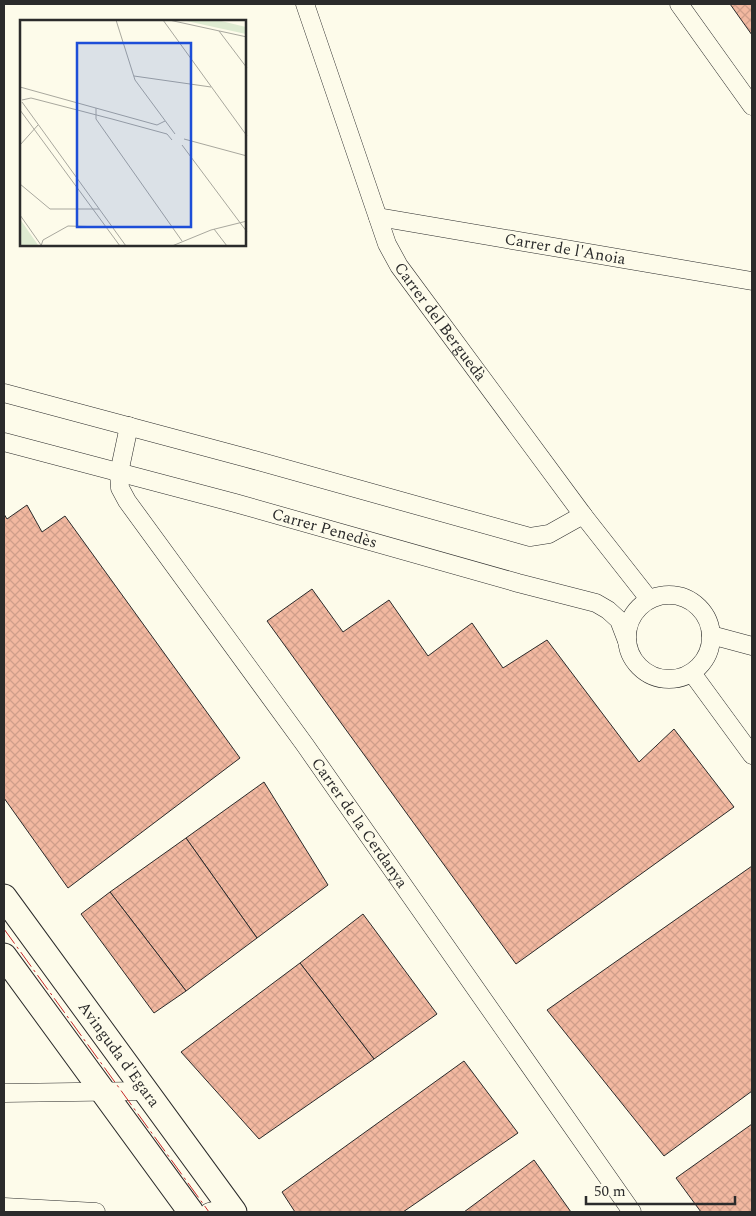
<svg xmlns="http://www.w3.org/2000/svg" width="756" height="1216" viewBox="0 0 756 1216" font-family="Spectral,serif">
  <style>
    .building { fill: url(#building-cross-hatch); stroke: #2b2b2b }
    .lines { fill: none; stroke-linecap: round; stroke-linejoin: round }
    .street-casing { stroke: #2b2b2b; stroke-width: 19 }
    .secondary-casing { stroke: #2b2b2b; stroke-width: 27 }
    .street { stroke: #fdfbea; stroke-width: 18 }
    .secondary { stroke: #fdfbea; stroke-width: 25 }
    .power { stroke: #c62828; stroke-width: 1; stroke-dasharray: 18 4 2.5 4; stroke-linecap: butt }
    .labels { text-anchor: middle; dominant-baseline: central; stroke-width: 4; stroke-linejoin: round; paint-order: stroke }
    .street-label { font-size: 16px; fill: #2b2b2b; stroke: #fdfbea }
    .inset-road { fill: none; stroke: #a9a89e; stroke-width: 1 }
    .view { fill: #1d4ed8; fill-opacity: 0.15; stroke: #1d4ed8; stroke-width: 2.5 }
    .inset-edge { fill: none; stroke: #2b2b2b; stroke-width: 2.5 }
  </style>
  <defs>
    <pattern id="building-cross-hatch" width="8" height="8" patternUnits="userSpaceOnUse" patternTransform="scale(1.25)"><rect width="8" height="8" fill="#f2b8a0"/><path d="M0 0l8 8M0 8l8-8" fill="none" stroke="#d09e8a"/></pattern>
  </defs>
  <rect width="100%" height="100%" fill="#fdfbea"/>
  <g class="building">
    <path d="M730 4H752V35Z"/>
    <path d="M27 505 42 532 65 516 240 758 68 888 4 798V514L7 519Z"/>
    <path d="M312 589 343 632 389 600 428 656 472 623 503 668 547 640 639 762 674 729 734 807 516 964 267 621Z"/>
    <path d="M264 782 328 885 257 938 186 838Z"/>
    <path d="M186 838 257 938 186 991 110 892Z"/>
    <path d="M752 866V1091L664 1156 547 1010Z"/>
    <path d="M110 892 186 991 154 1013 81 914Z"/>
    <path d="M363 914 437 1014 374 1059 300 963Z"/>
    <path d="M300 963 374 1059 259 1139 181 1052Z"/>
    <path d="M464 1061 518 1133 403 1212H295L282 1192Z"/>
    <path d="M752 1124V1212H701L676 1178Z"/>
    <path d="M534 1160 571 1212H464Z"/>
  </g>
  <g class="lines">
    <g class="street-casing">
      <g id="street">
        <path id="s1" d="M305 4 387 244 399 266 583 515 649 599"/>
        <path d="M679 4 752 106"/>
        <path id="s2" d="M378 217 752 281"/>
        <path d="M4 393 247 458 530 537 549 534 583 515"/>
        <path id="s3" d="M129 426 119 473 120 488 127 501 305 745 632 1212"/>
        <path id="s4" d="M4 442 235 503 518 583 596 603 608 610 619 620 627 641"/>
        <circle cx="669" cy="637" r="42"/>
        <path d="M711 635 752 646"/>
        <path d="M692 673 752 755"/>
        <path d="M4 1093 146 1091"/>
        <path d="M4 1207 96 1212"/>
        <path d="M209 1212 230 1207"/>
      </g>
    </g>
    <g class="secondary-casing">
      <g id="secondary">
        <path id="s5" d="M4 897 234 1212"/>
        <path d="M4 956 191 1212"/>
      </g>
    </g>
    <use href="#street" class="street"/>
    <use href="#secondary" class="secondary"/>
    <path class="power" d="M4 929 209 1212"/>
  </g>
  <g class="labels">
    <g class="street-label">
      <text stroke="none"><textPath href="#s2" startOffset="190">Carrer de l'Anoia</textPath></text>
      <text stroke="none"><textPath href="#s1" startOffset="348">Carrer del Berguedà</textPath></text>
      <text stroke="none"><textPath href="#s4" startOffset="332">Carrer Penedès</textPath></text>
      <text stroke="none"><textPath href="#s3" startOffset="475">Carrer de la Cerdanya</textPath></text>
      <text stroke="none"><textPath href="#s5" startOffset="195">Avinguda d'Egara</textPath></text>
    </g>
  </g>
  <g transform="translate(20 20)">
    <rect width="226" height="226" fill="#fdfbea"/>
    <path d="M162 0H197L226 7V14Z" fill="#deebd1"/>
    <path d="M0 199 18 225V226H0Z" fill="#deebd1"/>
    <path class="inset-road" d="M96 0 115 60 155 114M143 0 227 116M149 0 227 17M199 11 227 48M114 56 191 67M0 67 137 105 145 101M2 80 11 78 92 99 147 114 152 120M2 82 106 226M76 88V99L162 221M0 90 100 226M164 119 227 136M0 125 18 105M162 125 227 212M0 164 30 189H79M0 195 21 225M194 209 207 226M21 226 23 220 48 206 87 207M152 226 191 210 227 201"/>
    <path class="view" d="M57 23H171V207H57Z"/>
    <rect width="226" height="226" class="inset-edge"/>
  </g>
  <rect width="756" height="1216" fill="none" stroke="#2b2b2b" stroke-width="10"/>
  <path d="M586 1196v8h149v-8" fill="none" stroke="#2b2b2b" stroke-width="2.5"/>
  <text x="594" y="1196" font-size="15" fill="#2b2b2b" stroke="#fdfbea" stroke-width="4" paint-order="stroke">50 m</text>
</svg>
